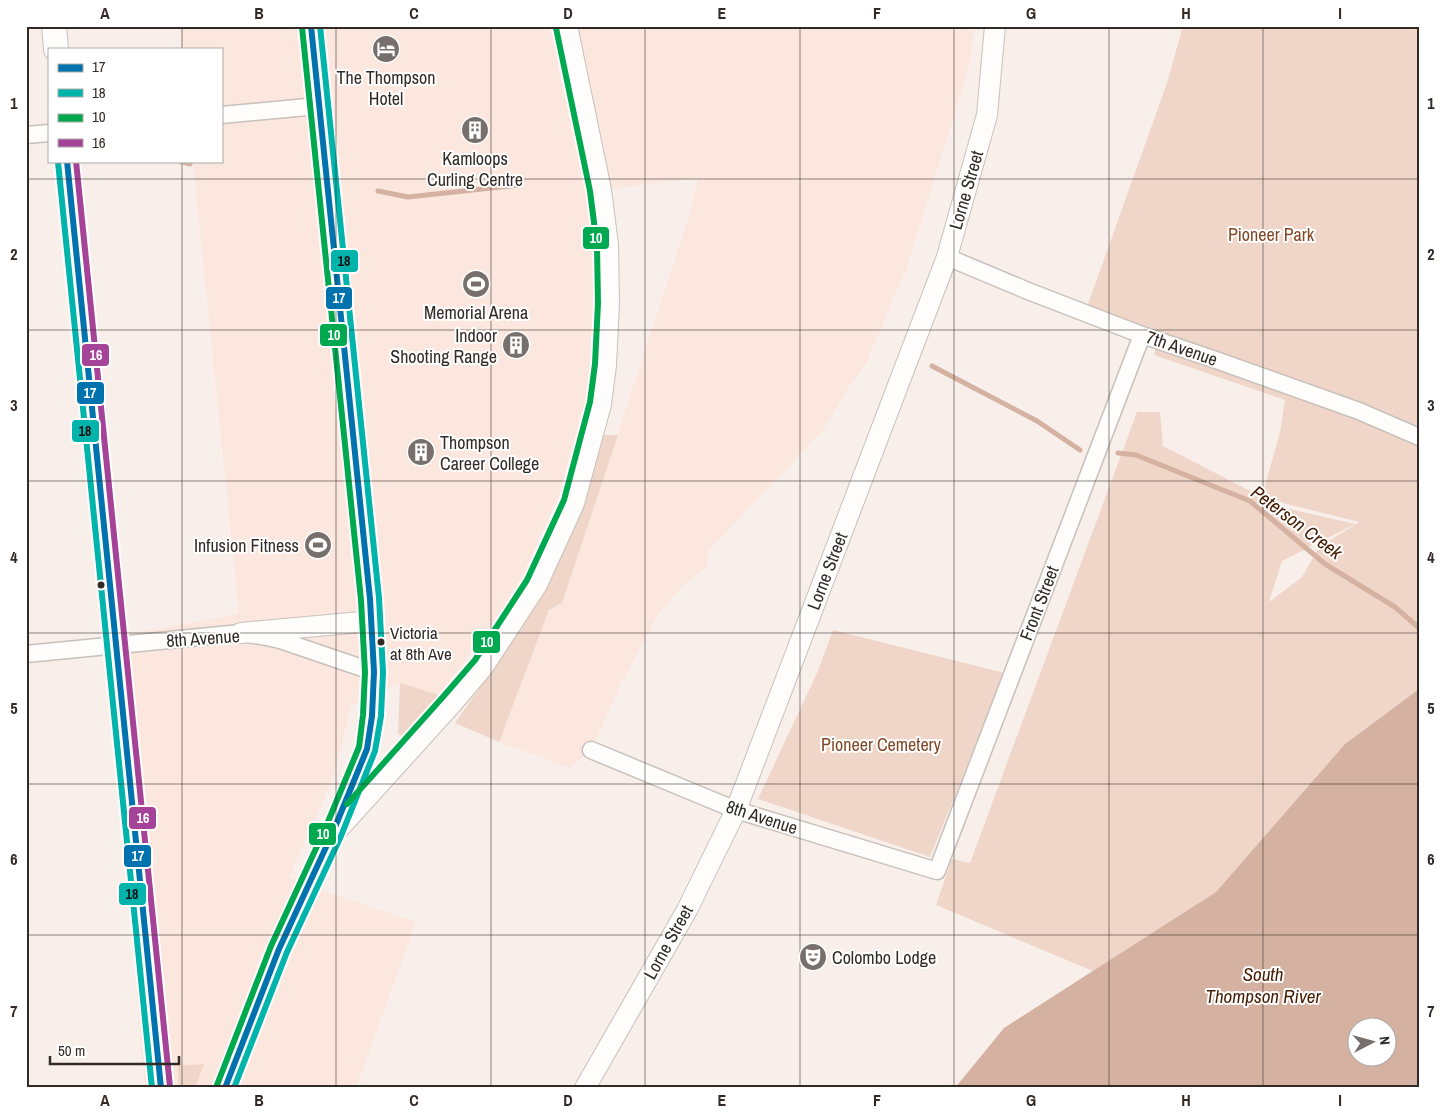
<svg xmlns="http://www.w3.org/2000/svg" width="1445" height="1114" viewBox="0 0 1445 1114" font-family="'Archivo Narrow',sans-serif">
  <style>
    .built { fill: #fbe7dd }
    .green { fill: #efd6c9 }
    .water { fill: #d4b1a0; fill-rule: evenodd }
    .lines { fill: none; stroke-linecap: round; stroke-linejoin: round }
    .stream { stroke: #d4b1a0; stroke-width: 5 }
    .minor-casing { stroke: #c8c0bb; stroke-width: 19 }
    .tertiary-casing { stroke: #c8c0bb; stroke-width: 22 }
    .secondary-casing { stroke: #c8c0bb; stroke-width: 26 }
    .minor { stroke: #fefdfc; stroke-width: 16 }
    .tertiary { stroke: #fefdfc; stroke-width: 20 }
    .secondary { stroke: #fefdfc; stroke-width: 24 }
    .bus-1-casing { stroke: #fff; stroke-width: 10 }
    .bus-2-casing { stroke: #fff; stroke-width: 10 }
    .bus-3-casing { stroke: #fff; stroke-width: 10 }
    .bus-4-casing { stroke: #fff; stroke-width: 10 }
    .bus-1 { stroke: #0072ad; stroke-width: 6 }
    .bus-2 { stroke: #00b4ac; stroke-width: 6 }
    .bus-3 { stroke: #00a950; stroke-width: 6 }
    .bus-4 { stroke: #a54399; stroke-width: 6 }
    .grid { fill: none; stroke: #322a26; stroke-width: 1; stroke-opacity: 0.55 }
    .bus-dot { fill: #322a26; stroke: #fff; stroke-width: 2 }
    .labels { text-anchor: middle; dominant-baseline: central; stroke-width: 4; stroke-linejoin: round; paint-order: stroke }
    .bus-label { font-size: 17px; fill: #322a26; stroke: #fff; text-anchor: start }
    .poi-label { font-size: 18px; fill: #322a26; stroke: #fff }
    .street-label { font-size: 18px; fill: #322a26; stroke: #fff }
    .park-label { font-size: 18px; fill: #814624; stroke: #fff }
    .water-label { font-size: 19px; font-style: italic; fill: #471d02; stroke: #fff }
    .line-badge { stroke: #fff; stroke-width: 2 }
    .badge-label { font-size: 14px; text-anchor: middle; font-weight: bold; fill: #fff }
    .pale-badge-label { font-size: 14px; text-anchor: middle; font-weight: bold; fill: #111 }
    .neatline { fill: none; stroke: #322a26; stroke-width: 2 }
    .grid-label { font-size: 16px; text-anchor: middle; font-weight: bold; fill: #322a26 }
  </style>
  <rect width="100%" height="100%" fill="#f8efea"/>
  <path class="built" d="M180 26H975L968 70 907 267 866 363 848 388 824 429 709 550 706 567 679 589 657 616 620 686 591 750 570 768 499 742 549 610 562 603 689 217 698 178 599 190 598 297 588 394 558 498 513 597 439 695 400 683 351 706 334 776 289 877 330 893 416 922 356 1088H145L105 638 239 614 193 161H221V49H182Z"/>
  <g class="green">
    <path d="M1183 26H1419V689L1345 744 1216 892 1093 971 936 905 952 859 970 863 1137 412H1160L1163 446 1281 507 1355 524 1282 561 1269 602 1302 577 1319 547 1359 522 1283 503 1263 493 1280 432 1285 400 1154 355 1160 334 1087 307 1167 83Z"/>
    <path d="M604 435H618L562 603 549 610 499 742 455 723 516 636 556 565 593 472Z"/>
    <path d="M833 630 1005 673 930 857 758 799 818 671Z"/>
    <path d="M400 683 439 695 407 739 398 734Z"/>
    <path d="M204 1064 195 1088H179L177 1066Z"/>
  </g>
  <path class="water" d="M1419 689V1088H955L1004 1028 1216 892 1345 744ZM1358 1026H1388V1056H1358Z"/>
  <g class="lines">
    <g class="stream">
      <path d="M179 161 190 164"/>
      <path d="M378 191 408 197 520 185"/>
      <path d="M932 366 1037 421 1080 450"/>
      <path d="M1118 453 1136 455 1250 501 1325 564 1395 607 1419 628"/>
    </g>
    <g class="minor-casing">
      <g id="minor">
        <path d="M221 115 318 106"/>
        <path d="M26 135 49 133"/>
        <path d="M947 257 1028 291 1142 335 1216 360 1359 411 1419 437"/>
        <path d="M26 654 241 633 267 637 280 640 374 672"/>
        <path d="M591 750 736 810 937 871 1142 335"/>
      </g>
    </g>
    <g class="tertiary-casing">
      <g id="tertiary">
        <path d="M311 26 370 599 374 672 372 716 367 749 335 825"/>
        <path d="M241 633 372 621"/>
        <path d="M585 1088 687 910 736 810 947 257 987 115 995 26"/>
      </g>
    </g>
    <g class="secondary-casing">
      <g id="secondary">
        <path d="M54 26 56 49"/>
        <path d="M67 161 161 1088"/>
        <path d="M225 1088 279 949 333 832 449 704 482 665 535 584 572 503 599 404 604 365 607 303 606 245 599 190 565 26"/>
      </g>
    </g>
    <use href="#minor" class="minor"/>
    <use href="#tertiary" class="tertiary"/>
    <use href="#secondary" class="secondary"/>
    <g class="bus-1-casing">
      <g id="bus-1">
        <path d="M67 161 161 1088"/>
        <path d="M225 1088 279 949 333 832 367 749 372 716 374 672 370 599 311 26"/>
      </g>
    </g>
    <g class="bus-2-casing">
      <g id="bus-2">
        <path d="M58 162 152 1088"/>
        <path d="M234 1088 287 952 341 836 375 751 381 716 383 672 379 598 320 26"/>
      </g>
    </g>
    <g class="bus-3-casing">
      <g id="bus-3">
        <path d="M347 804 442 698 475 660 527 580 564 500 590 402 595 364 598 303 597 246 590 191 556 28"/>
        <path d="M217 1085 271 946 325 829 359 747 363 715 365 672 361 600 302 27"/>
      </g>
    </g>
    <g class="bus-4-casing">
      <path id="bus-4" d="M76 161 170 1087"/>
    </g>
    <use href="#bus-1" class="bus-1"/>
    <use href="#bus-2" class="bus-2"/>
    <use href="#bus-3" class="bus-3"/>
    <use href="#bus-4" class="bus-4"/>
  </g>
  <path class="grid" d="M182 26V49M336 26V1088M491 26V1088M645 26V1088M800 26V1088M954 26V1088M1109 26V1088M1263 26V1088M182 161V1088M26 179H1419M26 330H1419M26 481H1419M26 633H1419M26 784H1419M26 935H1419"/>
  <defs>
    <g id="hotel-disc" transform="scale(1.4375)"><circle r="9.5" fill="#776f6b" stroke="#fff"/><path d="M-6-4.5h1.5V1H6V5H4.5V3h-9V5H-6ZM-4 0a1.8 1.8 0 1 1 3.6 0ZM.5 0V-2.5h3Q6-2.5 6 0Z" fill="#fff"/></g>
    <g id="building-disc" transform="scale(1.4375)"><circle r="9.5" fill="#776f6b" stroke="#fff"/><path d="M-4-6H4V6H1V3H-1V6H-4ZM-2.5-4.3h1.7v1.8h-1.7ZM.8-4.3h1.7v1.8H.8ZM-2.5-1h1.7V.8h-1.7ZM.8-1h1.7V.8H.8Z" fill="#fff"/></g>
    <g id="stadium-disc" transform="scale(1.4375)"><circle r="9.5" fill="#776f6b" stroke="#fff"/><path d="M0-5a6.5 5 0 1 0 0 10a6.5 5 0 1 0 0-10ZM-3.5-1.8h7v3.6h-7Z" fill="#fff"/></g>
    <g id="theatre-disc" transform="scale(1.4375)"><circle r="9.5" fill="#776f6b" stroke="#fff"/><path d="M-5-5.5Q0-4 5-5.5V0Q5 5 0 6Q-5 5-5 0ZM-3.3-2.5H-1v1.5H-3.3ZM1-2.5H3.3v1.5H1ZM-2.8 1Q0 5.5 2.8 1Z" fill="#fff"/></g>
  </defs>
  <g fill-rule="evenodd">
    <use href="#hotel-disc" x="386" y="49"/>
    <use href="#building-disc" x="475" y="130"/>
    <use href="#stadium-disc" x="476" y="284"/>
    <use href="#building-disc" x="516" y="345"/>
    <use href="#building-disc" x="421" y="452"/>
    <use href="#stadium-disc" x="318" y="545"/>
    <use href="#theatre-disc" x="813" y="957"/>
  </g>
  <g class="bus-dot">
    <circle cx="101" cy="585" r="4.5"/>
    <circle cx="381" cy="642" r="4.5"/>
  </g>
  <g class="labels">
    <g class="bus-label">
      <text x="390" y="632">Victoria<tspan x="390" dy="21">at 8th Ave</tspan></text>
    </g>
    <g class="poi-label">
      <text x="386" y="77">The Thompson<tspan x="386" dy="21">Hotel</tspan></text>
      <text x="475" y="158">Kamloops<tspan x="475" dy="21">Curling Centre</tspan></text>
      <text x="476" y="312">Memorial Arena</text>
      <text x="497" y="335" text-anchor="end">Indoor<tspan x="497" dy="21">Shooting Range</tspan></text>
      <text x="440" y="442" text-anchor="start">Thompson<tspan x="440" dy="21">Career College</tspan></text>
      <text x="299" y="545" text-anchor="end">Infusion Fitness</text>
      <text x="832" y="957" text-anchor="start">Colombo Lodge</text>
    </g>
    <g class="street-label">
      <text transform="translate(966 190) rotate(-74)">Lorne Street</text>
      <text transform="translate(1182 348) rotate(19)">7th Avenue</text>
      <text transform="translate(827 571) rotate(-69)">Lorne Street</text>
      <text transform="translate(1039 603) rotate(-69)">Front Street</text>
      <text transform="translate(203 638) rotate(-4)">8th Avenue</text>
      <text transform="translate(762 817) rotate(18)">8th Avenue</text>
      <text transform="translate(668 942) rotate(-61)">Lorne Street</text>
    </g>
    <g class="park-label">
      <text x="1271" y="234">Pioneer Park</text>
      <text x="881" y="744">Pioneer Cemetery</text>
    </g>
    <g class="water-label">
      <text transform="translate(1297 522) rotate(37)">Peterson Creek</text>
      <text x="1263" y="974">South<tspan x="1263" dy="22">Thompson River</tspan></text>
    </g>
  </g>
  <g class="line-badge">
    <rect x="582" y="226" width="28" height="24" rx="5" fill="#00a950"/>
    <rect x="330" y="249" width="29" height="24" rx="5" fill="#00b4ac"/>
    <rect x="325" y="286" width="28" height="24" rx="5" fill="#0072ad"/>
    <rect x="319" y="323" width="29" height="24" rx="5" fill="#00a950"/>
    <rect x="81" y="343" width="29" height="24" rx="5" fill="#a54399"/>
    <rect x="76" y="381" width="29" height="24" rx="5" fill="#0072ad"/>
    <rect x="71" y="419" width="29" height="24" rx="5" fill="#00b4ac"/>
    <rect x="472" y="630" width="29" height="24" rx="5" fill="#00a950"/>
    <rect x="128" y="806" width="29" height="24" rx="5" fill="#a54399"/>
    <rect x="308" y="822" width="29" height="24" rx="5" fill="#00a950"/>
    <rect x="123" y="844" width="29" height="24" rx="5" fill="#0072ad"/>
    <rect x="118" y="882" width="29" height="24" rx="5" fill="#00b4ac"/>
  </g>
  <g class="badge-label">
    <text x="596" y="243">10</text>
    <text x="339" y="303">17</text>
    <text x="334" y="340">10</text>
    <text x="96" y="360">16</text>
    <text x="90" y="398">17</text>
    <text x="487" y="647">10</text>
    <text x="143" y="823">16</text>
    <text x="323" y="839">10</text>
    <text x="138" y="861">17</text>
  </g>
  <g class="pale-badge-label">
    <text x="344" y="266">18</text>
    <text x="85" y="436">18</text>
    <text x="132" y="899">18</text>
  </g>
  <rect width="1445" height="1114" fill="none" stroke="#ffffff" stroke-width="55"/>
  <rect x="48" y="48" width="175" height="115" fill="#ffffff" stroke="#adaaa8"/>
  <rect x="58" y="64" width="25" height="8" fill="#0072ad" stroke="#adaaa8"/>
  <text x="92" y="72" font-size="15" fill="#322a26">17</text>
  <rect x="58" y="89" width="25" height="8" fill="#00b4ac" stroke="#adaaa8"/>
  <text x="92" y="98" font-size="15" fill="#322a26">18</text>
  <rect x="58" y="114" width="25" height="8" fill="#00a950" stroke="#adaaa8"/>
  <text x="92" y="122" font-size="15" fill="#322a26">10</text>
  <rect x="58" y="139" width="25" height="8" fill="#a54399" stroke="#adaaa8"/>
  <text x="92" y="148" font-size="15" fill="#322a26">16</text>
  <g transform="translate(1372 1042) rotate(84)"><circle r="24" fill="#ffffff" stroke="#adaaa8"/>
  <path d="M0-4L9 19L0 12L-9 19Z" fill="#776f6b"/>
  <text y="-8" font-size="14" font-weight="bold" text-anchor="middle" fill="#322a26">N</text>
  </g>
  <path d="M50 1056v8h129v-8" fill="none" stroke="#322a26" stroke-width="2.5"/>
  <text x="58" y="1056" font-size="15" fill="#322a26" stroke="#ffffff" stroke-width="4" paint-order="stroke">50 m</text>
  <rect x="28" y="28" width="1390" height="1058" class="neatline"/>
  <g class="grid-label">
    <text x="105" y="19">A</text>
    <text x="259" y="19">B</text>
    <text x="414" y="19">C</text>
    <text x="568" y="19">D</text>
    <text x="722" y="19">E</text>
    <text x="877" y="19">F</text>
    <text x="1031" y="19">G</text>
    <text x="1186" y="19">H</text>
    <text x="1340" y="19">I</text>
    <text x="14" y="109">1</text>
    <text x="1431" y="109">1</text>
    <text x="14" y="260">2</text>
    <text x="1431" y="260">2</text>
    <text x="14" y="411">3</text>
    <text x="1431" y="411">3</text>
    <text x="14" y="563">4</text>
    <text x="1431" y="563">4</text>
    <text x="14" y="714">5</text>
    <text x="1431" y="714">5</text>
    <text x="14" y="865">6</text>
    <text x="1431" y="865">6</text>
    <text x="14" y="1017">7</text>
    <text x="1431" y="1017">7</text>
    <text x="105" y="1106">A</text>
    <text x="259" y="1106">B</text>
    <text x="414" y="1106">C</text>
    <text x="568" y="1106">D</text>
    <text x="722" y="1106">E</text>
    <text x="877" y="1106">F</text>
    <text x="1031" y="1106">G</text>
    <text x="1186" y="1106">H</text>
    <text x="1340" y="1106">I</text>
  </g>
</svg>
